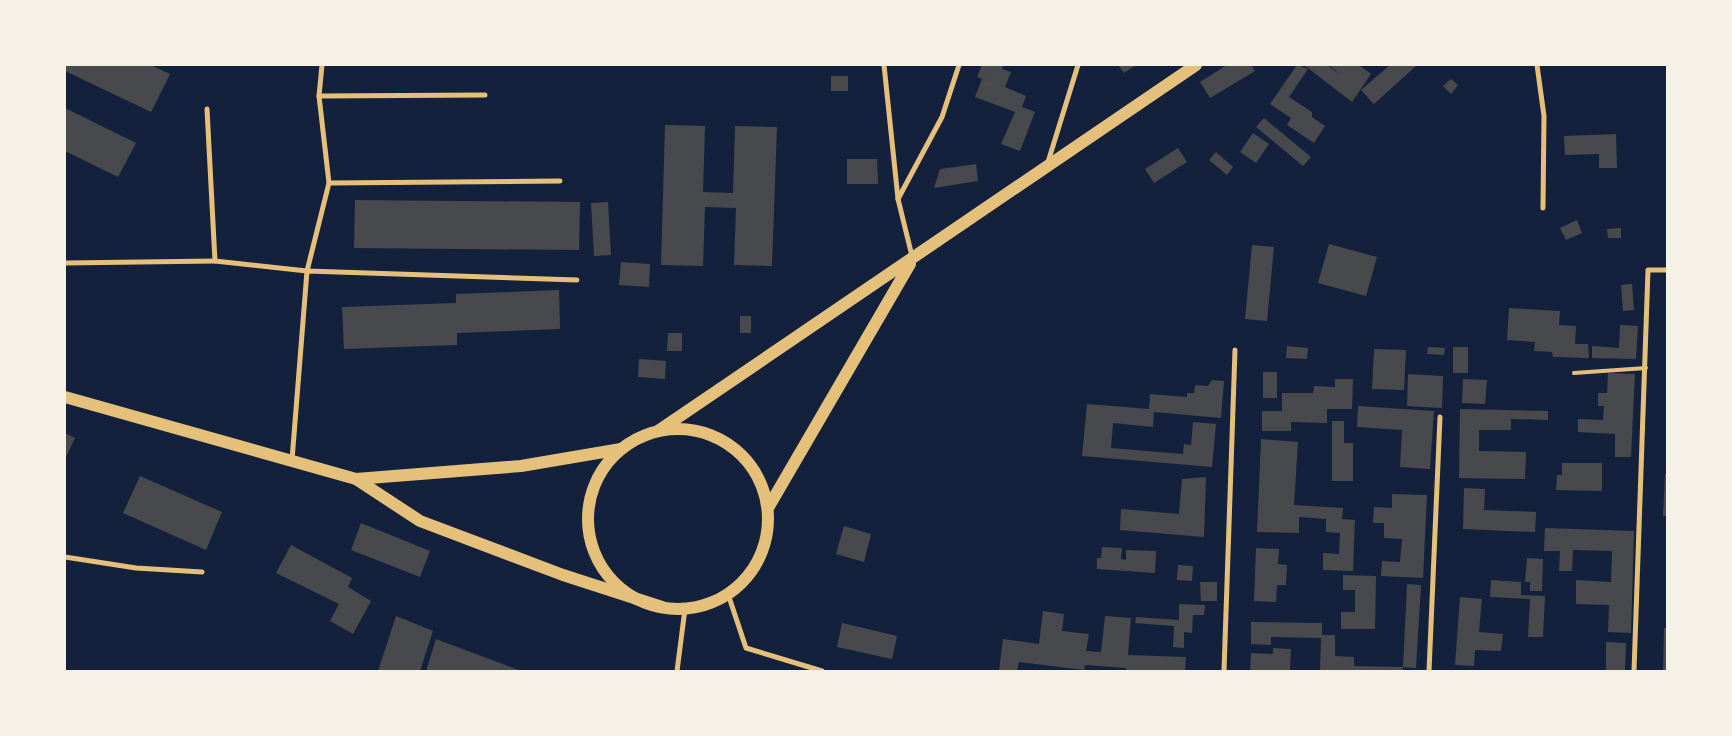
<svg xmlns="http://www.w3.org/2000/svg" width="1732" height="736" viewBox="0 0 1732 736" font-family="'DejaVu Sans',sans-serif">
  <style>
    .building { fill: #48494c }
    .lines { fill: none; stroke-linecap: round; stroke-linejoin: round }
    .service { stroke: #e5c07b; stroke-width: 4 }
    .minor { stroke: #e5c07b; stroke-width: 5 }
    .primary { stroke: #e5c07b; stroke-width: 12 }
  </style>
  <rect width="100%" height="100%" fill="#14213d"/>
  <g class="building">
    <path d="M65 65H151L170 74 151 112 65 71Z"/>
    <path d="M982 65H1003L1002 69 1011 72 1005 87 1026 96 1022 107 1035 112 1020 151 1001 144 1015 112 975 97 982 79 994 83 977 77Z"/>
    <path d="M1118 65H1136L1124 73Z"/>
    <path d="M1227 65H1251L1255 71 1210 98 1200 82Z"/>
    <path d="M1297 65 1308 69 1289 97 1312 112V117L1325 126 1314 143 1287 125 1291 118 1270 104Z"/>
    <path d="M1304 65H1327L1342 76 1329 65H1359L1371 74 1352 102Z"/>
    <path d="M1390 65H1417L1374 104 1361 90Z"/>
    <rect x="831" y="76" width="17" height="15"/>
    <path d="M1451 79 1458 85 1451 94 1443 86Z"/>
    <path d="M65 108 136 143 118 177 65 151Z"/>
    <path d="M1264 118 1311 157 1303 166 1256 127Z"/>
    <path d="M665 125 705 126 703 192 733 193 735 126 777 127 772 266 734 265 736 208 705 207 703 266 661 265Z"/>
    <path d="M1253 133 1269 144 1256 163 1240 152Z"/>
    <path d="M1616 134 1617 168H1599V154L1565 155 1564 136Z"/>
    <path d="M1178 148 1187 162 1154 183 1145 169Z"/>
    <path d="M1216 152 1233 167 1227 175 1209 160Z"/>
    <path d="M847 159H877L878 184H847Z"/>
    <path d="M976 164 978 181 934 188 940 169Z"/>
    <path d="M355 200 580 202 579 250 354 248Z"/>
    <path d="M608 202 611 255 594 256 591 203Z"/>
    <path d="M1577 220 1582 233 1566 240 1560 228Z"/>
    <path d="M1621 228V238H1608L1607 229Z"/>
    <path d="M1329 244 1377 257 1366 296 1318 283Z"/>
    <path d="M1252 245 1274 247 1267 321 1245 319Z"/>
    <path d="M621 262 650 264 649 287 619 285Z"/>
    <path d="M1632 284 1634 310 1623 311 1621 285Z"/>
    <path d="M559 290 560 329 457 333V345L344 349 342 307 456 303V294Z"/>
    <path d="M1509 308 1560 311 1559 325 1576 326 1575 344H1588L1589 358 1553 357 1552 352 1534 351 1535 342 1507 340Z"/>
    <rect x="740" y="316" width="11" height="17"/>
    <path d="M1620 325 1638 326 1636 359 1592 358V346L1619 348Z"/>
    <path d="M668 333H682V351H667Z"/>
    <path d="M1287 346 1308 348 1307 359 1286 358Z"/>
    <path d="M1428 347 1445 348 1444 355 1427 354Z"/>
    <rect x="1453" y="347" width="15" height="26"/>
    <path d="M1374 349 1406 350 1404 390 1372 389Z"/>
    <path d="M639 359 666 361 665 379 638 377Z"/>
    <rect x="1263" y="372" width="14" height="26"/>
    <path d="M1608 373 1635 374 1631 457H1615V434L1578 432V419L1603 420 1604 406H1598V393H1607Z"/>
    <path d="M1408 374 1443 376 1442 408 1407 406Z"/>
    <path d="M1335 379H1353L1352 409H1327V423L1291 422V431H1262V411H1282V393H1313L1314 386 1335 387Z"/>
    <path d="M1463 379 1487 380 1485 404 1462 403Z"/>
    <path d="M1212 380 1224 381 1221 418 1154 412 1153 427 1113 423 1111 448 1183 454 1184 444 1191 445 1193 422 1216 424 1212 467 1082 456 1087 404 1149 409 1150 394 1187 397V393H1194L1195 385 1208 386Z"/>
    <path d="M1358 406 1434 411 1430 469 1400 467 1402 430 1357 427Z"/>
    <path d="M1460 409 1548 411V420L1511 419V430H1479V451L1526 452 1525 479 1459 478Z"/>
    <path d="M1332 421H1344V443H1353V481H1332Z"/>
    <path d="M65 433 75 438 65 459Z"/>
    <path d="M1261 439 1298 442 1294 505 1343 508 1342 519 1355 520 1353 571 1323 570V553L1339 554 1340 533 1326 532V519L1299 517V533L1257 532Z"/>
    <path d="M1562 463H1602V491L1556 490 1557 475H1562Z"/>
    <path d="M1665 474H1667V516H1663Z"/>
    <path d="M140 476 222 512 206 550 123 513Z"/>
    <path d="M1206 477 1204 537 1120 530 1121 509 1179 514 1182 479Z"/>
    <path d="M1464 488 1485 489 1484 510 1536 512 1535 532 1463 529Z"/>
    <path d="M1392 494 1427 495 1423 578 1381 576 1382 561 1400 562 1402 539 1384 538V523H1373L1374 507 1392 508Z"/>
    <path d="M361 523 430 551 420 577 351 550Z"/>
    <path d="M844 526 871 534 864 562 836 554Z"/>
    <path d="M1545 528 1634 531 1631 633 1608 632 1609 605 1576 604V580L1611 582 1612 551 1573 550 1572 571H1559L1560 551H1544Z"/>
    <path d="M291 545 352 578 348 587 371 601 353 634 330 621 339 604 276 573Z"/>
    <path d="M1102 547 1122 548 1121 559 1126 560V550L1156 551 1155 573 1097 569V558H1101Z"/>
    <path d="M1256 548 1279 549 1278 564 1287 565 1286 585H1277L1276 602 1254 601Z"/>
    <path d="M1527 558 1543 559 1542 591H1530V582H1525Z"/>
    <path d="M1178 565 1193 566 1192 581 1177 580Z"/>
    <path d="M1343 575 1376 576 1375 629H1341V612H1355V590H1343Z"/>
    <path d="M1491 580 1521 582V595L1545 596 1543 637H1528L1530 599 1490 597Z"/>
    <path d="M1200 582H1217V601H1201Z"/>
    <path d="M1407 584 1421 585 1416 668 1403 667V671H1320L1321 638 1271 637V645L1251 644V622L1322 623V635H1335V656L1354 657V666L1403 667Z"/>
    <path d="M1460 597 1482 599 1479 632 1503 634 1501 651 1475 650 1474 666 1455 665Z"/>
    <path d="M1179 604 1205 605 1204 615H1193L1192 633 1184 632V648L1173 647 1174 626 1135 623 1136 617 1179 620Z"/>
    <path d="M1043 611 1064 614 1062 631 1089 634 1086 651 1101 652 1105 616 1131 618 1128 655 1186 657 1185 671H1126V668L1085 665 1084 670 1019 662 1017 671H999L1003 639 1039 644Z"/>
    <path d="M396 616 433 631 420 671H378Z"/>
    <path d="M842 623 897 636 892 659 837 647Z"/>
    <path d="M1664 628H1667V671H1663Z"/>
    <path d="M436 639 521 671H426Z"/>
    <path d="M1606 642 1626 643 1625 671H1606Z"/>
    <path d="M1273 648 1291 649 1290 671H1250L1251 653 1273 654Z"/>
  </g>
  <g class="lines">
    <path class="service" d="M1574 373 1646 368"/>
    <g class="minor">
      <path d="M884 65 898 199 912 256"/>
      <path d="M1537 65 1544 116 1543 208"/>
      <path d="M319 96 322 65"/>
      <path d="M207 109 215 261 307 271 329 183 560 181"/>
      <path d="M1048 162 1078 65"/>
      <path d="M329 183 319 96 485 95"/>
      <path d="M898 199 942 117 959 65"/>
      <path d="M65 263 215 261"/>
      <path d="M292 460 307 271 577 280"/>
      <path d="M65 557 136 568 202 572"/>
      <path d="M728 594 746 648 822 671"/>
      <path d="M677 671 685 609"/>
      <path d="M1224 671 1235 350"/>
      <path d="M1429 671 1440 417"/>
      <path d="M1634 671 1648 270H1667"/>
    </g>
    <g class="primary">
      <path d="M65 397 356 479 420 521 563 575 662 607"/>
      <circle cx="678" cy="519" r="90"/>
      <path d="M658 431 1196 65"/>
      <path d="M356 479 521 466 621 449"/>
      <path d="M768 508 910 264"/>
    </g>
  </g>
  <rect width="1732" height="736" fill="none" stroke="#f6f1e7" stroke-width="132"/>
</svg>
